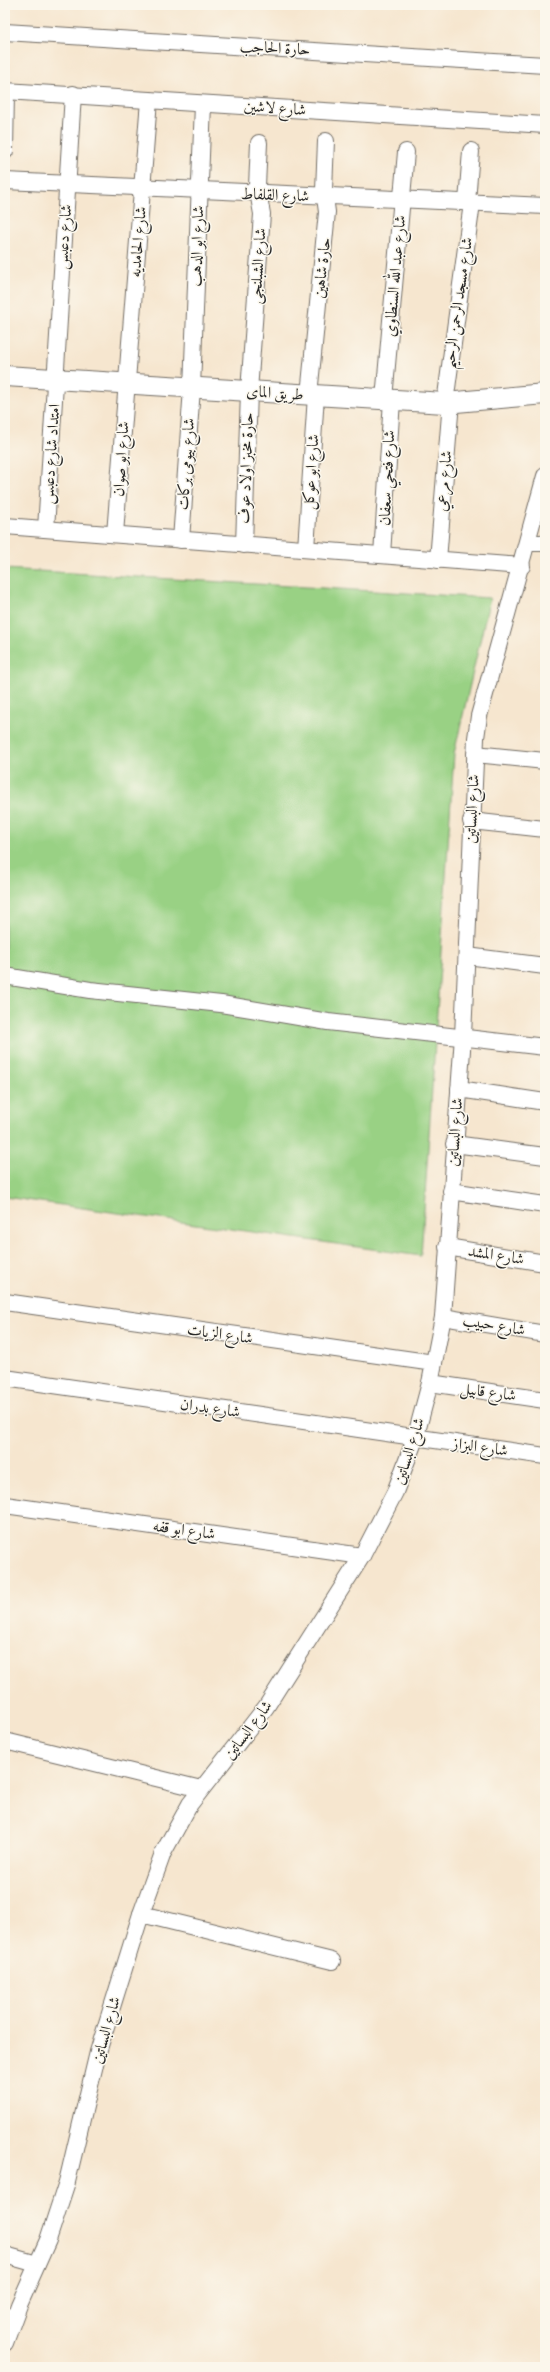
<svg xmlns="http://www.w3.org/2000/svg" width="550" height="2372" viewBox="0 0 550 2372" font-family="Alegreya,Amiri,serif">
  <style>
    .green { fill: #99d184; stroke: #627e58 }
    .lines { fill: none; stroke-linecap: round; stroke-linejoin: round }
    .minor-casing { stroke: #726c64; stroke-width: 18 }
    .tertiary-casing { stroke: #726c64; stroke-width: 22 }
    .minor { stroke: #fff; stroke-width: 16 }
    .tertiary { stroke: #fff; stroke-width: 20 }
    .labels { text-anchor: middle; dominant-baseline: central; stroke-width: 3; stroke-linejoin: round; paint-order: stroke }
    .street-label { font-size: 16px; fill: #2b2b2b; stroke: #fbf7ec }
  </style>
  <rect width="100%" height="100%" fill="#fbf7ec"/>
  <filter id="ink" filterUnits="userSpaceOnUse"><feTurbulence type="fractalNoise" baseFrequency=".025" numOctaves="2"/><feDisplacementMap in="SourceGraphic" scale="8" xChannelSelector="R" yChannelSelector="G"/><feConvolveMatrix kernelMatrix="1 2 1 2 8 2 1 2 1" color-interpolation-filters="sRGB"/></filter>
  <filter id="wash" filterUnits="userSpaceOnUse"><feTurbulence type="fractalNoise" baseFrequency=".012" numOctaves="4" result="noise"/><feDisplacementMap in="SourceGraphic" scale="16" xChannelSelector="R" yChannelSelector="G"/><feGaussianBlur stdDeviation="0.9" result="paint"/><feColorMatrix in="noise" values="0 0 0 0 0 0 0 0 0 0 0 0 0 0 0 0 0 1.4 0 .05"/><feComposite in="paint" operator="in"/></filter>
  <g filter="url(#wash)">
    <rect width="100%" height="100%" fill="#f6e6cf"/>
    <path class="green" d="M5 569 490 598 454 754 421 1256 5 1197Z"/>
  </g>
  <g filter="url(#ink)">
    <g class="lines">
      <g class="minor-casing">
        <g id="minor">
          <path d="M5 32 545 65"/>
          <path d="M5 91 545 125"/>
          <path d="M5 151 6 91"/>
          <path d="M5 181 545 206"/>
          <path d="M467 202 471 151"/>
          <path d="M309 395 327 212 324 190 326 141"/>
          <path d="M384 399 406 152"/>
          <path d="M445 403 472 203"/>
          <path d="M5 526 522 566"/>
          <path d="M46 529 73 94"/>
          <path d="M115 534 149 100"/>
          <path d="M181 540 192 388 203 104"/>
          <path d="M528 543H545"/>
          <path d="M244 545 249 391 262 214 257 186 259 143"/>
          <path d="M306 549 316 395"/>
          <path d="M382 555 392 400"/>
          <path d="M438 560 451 402"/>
          <path d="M475 754 545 761"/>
          <path d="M471 821 545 829"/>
          <path d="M467 956 545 966"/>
          <path d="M5 976 90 990 221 1004 328 1022 545 1047"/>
          <path d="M459 1089 545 1102"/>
          <path d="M454 1144 545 1156"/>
          <path d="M451 1191 545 1205"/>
          <path d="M447 1247 545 1263"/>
          <path d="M5 1302 434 1363"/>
          <path d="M443 1317 545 1334"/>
          <path d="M5 1378 545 1456"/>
          <path d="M430 1383 545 1400"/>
          <path d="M5 1505 362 1556"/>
          <path d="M5 1741 201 1789"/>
          <path d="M141 1914 332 1961"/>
          <path d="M5 2255 37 2264"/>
          <path d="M5 2343 19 2305 48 2240 67 2182 98 2052 141 1914 163 1853 190 1804 266 1707 362 1556 395 1492 415 1439 430 1383 443 1317 463 1036 476 738 479 716 545 476"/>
        </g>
      </g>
      <g class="tertiary-casing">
        <path id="tertiary" d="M5 376 445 403 545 394"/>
      </g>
      <use href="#minor" class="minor"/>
      <use href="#tertiary" class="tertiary"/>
    </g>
  </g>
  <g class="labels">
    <g class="street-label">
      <text transform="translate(275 48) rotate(3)">حارة الحاجب</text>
      <text transform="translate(275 108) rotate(4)">شارع لاشين</text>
      <text transform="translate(275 195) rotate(2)">شارع القلفاط</text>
      <text transform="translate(64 237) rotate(-86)">شارع دعبس</text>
      <text transform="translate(138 242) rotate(-85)">شارع الحامديه</text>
      <text transform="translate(197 246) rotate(-88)">شارع ابو الدهب</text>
      <text transform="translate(258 266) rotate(-86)">شارع الشبلنجى</text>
      <text transform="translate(322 268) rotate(-84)">حارة شاهين</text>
      <text transform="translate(395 276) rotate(-85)">شارع عبد الله السنطاوي</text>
      <text transform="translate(458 303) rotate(-82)">شارع مسجد الرحمن الرحيم</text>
      <text transform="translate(275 393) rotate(4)">طريق الماى</text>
      <text transform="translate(51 454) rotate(-86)">امتداد شارع دعبس</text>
      <text transform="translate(121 459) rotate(-86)">شارع ابو صوان</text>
      <text transform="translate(186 464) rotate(-86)">شارع بيومى بركات</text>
      <text transform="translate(246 468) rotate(-88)">حارة مخبز اولاد عوف</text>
      <text transform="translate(311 472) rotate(-86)">شارع ابو عوكل</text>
      <text transform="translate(387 478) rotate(-87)">شارع فتحي سعفان</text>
      <text transform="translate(444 481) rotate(-85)">شارع مرعي</text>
      <text transform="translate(472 809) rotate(-87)">شارع البساتين</text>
      <text transform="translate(455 1132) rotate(-86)">شارع البساتين</text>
      <text transform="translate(496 1255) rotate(9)">شارع المشد</text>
      <text transform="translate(494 1325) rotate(10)">شارع حبيب</text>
      <text transform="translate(220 1334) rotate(8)">شارع الزيات</text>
      <text transform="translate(488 1392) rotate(8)">شارع قابيل</text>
      <text transform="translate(210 1408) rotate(8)">شارع بدران</text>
      <text transform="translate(480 1447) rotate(8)">شارع البزاز</text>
      <text transform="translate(409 1451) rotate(-72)">شارع البساتين</text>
      <text transform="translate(184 1530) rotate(8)">شارع ابو قفه</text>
      <text transform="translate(248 1730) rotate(-53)">شارع البساتين</text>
      <text transform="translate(106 2030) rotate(-74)">شارع البساتين</text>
    </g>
  </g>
  <rect width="550" height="2372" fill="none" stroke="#fbf7ec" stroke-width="20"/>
</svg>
